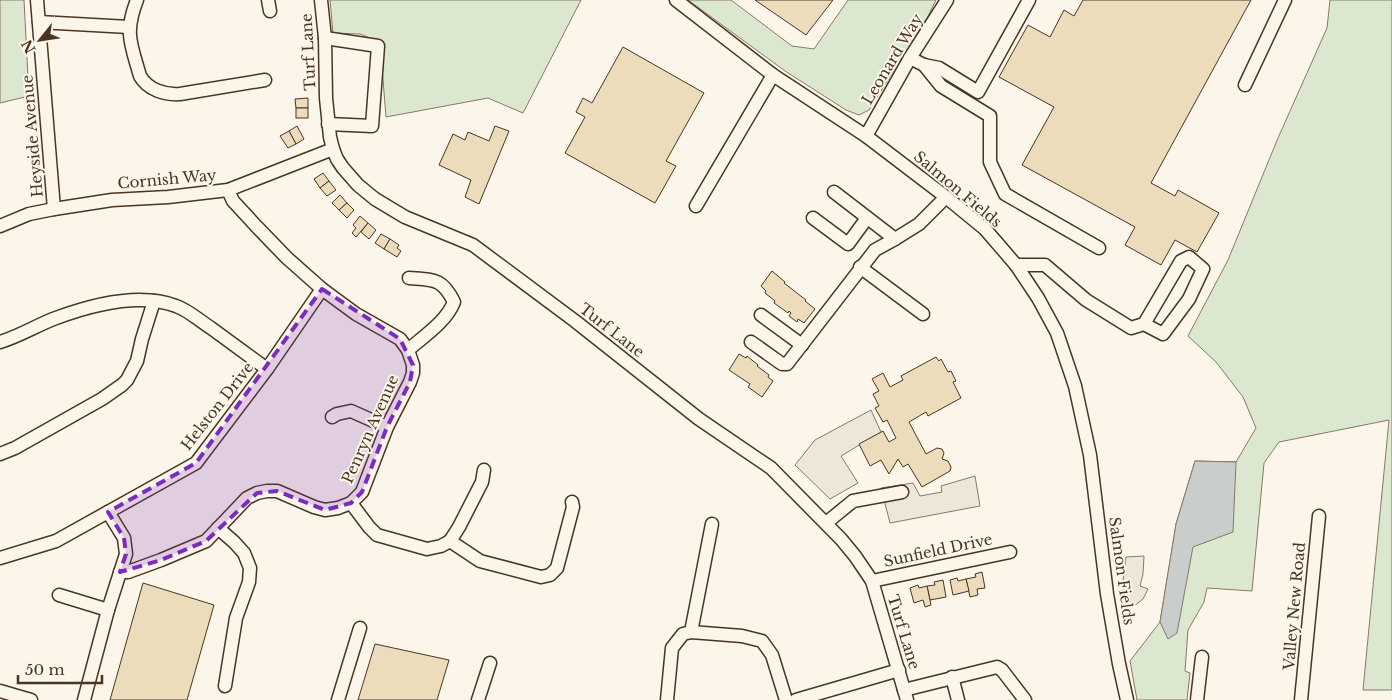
<svg xmlns="http://www.w3.org/2000/svg" width="1392" height="700" viewBox="0 0 1392 700" font-family="'Libre Baskerville',serif">
  <style>
    .green { fill: #dce7d0; stroke: #887966 }
    .parking { fill: #ede7d9; stroke: #887966 }
    .water { fill: #c9cecd; stroke: #887966 }
    .building { fill: #ecdcbc; stroke: #4a3520 }
    .lines { fill: none; stroke-linecap: round; stroke-linejoin: round }
    .minor-casing { stroke: #4a3520; stroke-width: 15 }
    .minor { stroke: #fbf6e9; stroke-width: 12 }
    .marked { fill: #7b2cbf; fill-opacity: 0.2; stroke: #7b2cbf; stroke-width: 4; stroke-dasharray: 10 6; stroke-linejoin: round }
    .labels { text-anchor: middle; dominant-baseline: central; stroke-width: 4; stroke-linejoin: round; paint-order: stroke }
    .street-label { font-size: 15px; fill: #4a3520; stroke: #fbf6e9 }
  </style>
  <rect width="100%" height="100%" fill="#fbf6e9"/>
  <g class="green">
    <path d="M0 0H24L29 96 0 103Z"/>
    <path d="M330 0H581L523 113 488 98 386 117 380 42 360 34 333 33Z"/>
    <path d="M688 0H731L792 46 814 49 848 0H936L927 18 869 110 859 115 846 110 785 71Z"/>
    <path d="M1330 0H1392V690H1363L1389 420 1279 442 1264 463 1252 591 1207 588 1204 602 1188 630 1185 671 1190 673 1187 700H1137L1130 661 1160 622 1176 524 1195 461 1236 462 1256 428 1243 397 1216 362 1188 336 1228 260 1278 138 1327 28Z"/>
  </g>
  <g class="parking">
    <path d="M871 410 881 432 841 456 858 483 830 499 795 465 815 440Z"/>
    <path d="M975 476 980 506 890 523 881 488 913 483 920 496 942 492 941 486Z"/>
    <path d="M1144 556 1143 574 1140 586 1148 589 1143 599 1134 606 1129 599 1121 601 1120 591 1124 590 1130 584 1123 581 1126 557Z"/>
  </g>
  <path class="water" d="M1195 461 1236 462 1233 532 1193 547 1177 633 1168 639 1160 622 1176 524Z"/>
  <g class="building">
    <path d="M755 0H833L806 35Z"/>
    <path d="M1083 0H1251L1151 183 1175 196 1178 190 1219 213 1197 252 1175 240 1161 265 1125 245 1135 227 1022 165 1054 107 999 77 1028 25 1050 37 1064 10 1074 16Z"/>
    <path d="M623 47 704 93 666 161 676 166 655 203 565 153 585 117 576 112 583 98 592 103Z"/>
    <path d="M308 98V108H296L295 99Z"/>
    <rect x="296" y="108" width="12" height="10"/>
    <path d="M297 126 304 139 296 144 289 131Z"/>
    <path d="M495 126 509 131 479 204 465 197 471 180 439 165 453 134 465 140 468 132 489 141Z"/>
    <path d="M289 131 296 144 288 148 280 136Z"/>
    <path d="M323 173 329 181 320 188 314 179Z"/>
    <path d="M329 181 336 190 327 196 320 188Z"/>
    <path d="M340 195 347 203 339 210 332 203Z"/>
    <path d="M347 203 354 210 347 218 339 210Z"/>
    <path d="M360 216 368 223 356 237 352 233 356 228 353 225Z"/>
    <path d="M368 223 376 230 369 239 361 232Z"/>
    <path d="M381 234 390 239 384 249 375 243Z"/>
    <path d="M390 239 399 245 397 248 401 251 397 257 384 249Z"/>
    <path d="M772 271 785 282 784 283 806 300 805 301 815 309 804 323 798 319 797 322 789 316 791 313 789 311 788 313 774 303 775 301 765 293 766 291 761 286Z"/>
    <path d="M739 354 746 358 747 356 758 365 757 366 769 375 768 377 773 381 762 397 748 387 750 384 729 370Z"/>
    <path d="M936 357 939 361 941 359 948 372 951 371 956 381 953 382 961 398 928 416 926 412 909 422 926 454 937 448 942 449 944 453 942 459 948 461 951 467 950 471 922 487 908 464 903 467 898 459 889 474 881 460 870 466 859 444 883 431 889 442 896 438 887 420 883 422 875 408 879 406 873 394 879 391 872 379 883 373 890 387 903 380 901 376Z"/>
    <path d="M982 572 985 588 977 589 978 595 970 597 966 579 976 577 975 574Z"/>
    <path d="M957 578 958 581 966 579 969 591 953 595 950 580Z"/>
    <path d="M943 580 946 597 930 600 927 586 935 585 934 582Z"/>
    <path d="M143 583 214 605 187 700H110Z"/>
    <path d="M918 585 919 588 927 586 931 605 925 607 923 600 914 603 910 588Z"/>
    <path d="M375 644 449 660 437 700H358Z"/>
  </g>
  <g class="lines">
    <g class="minor-casing">
      <g id="minor">
        <path d="M37 0 54 209"/>
        <path d="M137 0C124 33 131 44 140 76 148 90 165 95 180 94L265 80"/>
        <path d="M268 0 270 11"/>
        <path d="M321 0 325 38 326 98 330 137 333 149 337 159 343 168 358 185 375 199 405 217 473 245 575 321 699 419 771 468 841 539 855 556 872 581 907 700"/>
        <path d="M676 0 773 75 866 136 946 197 985 229 1016 265 1038 298 1057 333 1075 386 1090 455 1107 594 1119 664 1127 700"/>
        <path d="M39 22 129 27"/>
        <path d="M325 38 378 46 372 126 328 124"/>
        <path d="M910 58 924 65 939 68 978 92 1029 0"/>
        <path d="M924 65 941 86 990 116V162L1005 194 1099 248"/>
        <path d="M1245 85 1285 0"/>
        <path d="M866 136 910 58 947 0"/>
        <path d="M834 192 895 239"/>
        <path d="M696 206 773 75"/>
        <path d="M813 218 848 244 867 218"/>
        <path d="M0 226 29 214 54 209 112 200 168 197 228 190 333 149"/>
        <path d="M1016 265H1045L1086 300 1131 328 1144 324 1181 261 1189 257 1203 269 1189 299 1163 334 1144 324"/>
        <path d="M860 267 923 314"/>
        <path d="M761 315 802 345"/>
        <path d="M0 342C20 336 37 325 56 318 91 305 139 292 176 306 188 310 200 321 211 328 230 342 248 355 267 369"/>
        <path d="M751 342 782 364H787L875 250 895 239 919 224 946 197"/>
        <path d="M408 350C424 336 446 322 454 302 442 278 434 280 409 278"/>
        <path d="M332 417 337 414 351 411 387 427"/>
        <path d="M0 454 15 448 102 399 122 385 127 380 137 361 142 339 154 301"/>
        <path d="M351 503 369 527 377 535 427 549 441 546 450 541 480 561 541 577 550 575 557 568 573 507 572 502"/>
        <path d="M826 523 853 501 902 492"/>
        <path d="M218 528 234 542 244 553 250 568 249 582 236 618 225 686"/>
        <path d="M450 541 459 527 482 482 484 470"/>
        <path d="M0 558 56 541 196 463 267 369 322 289"/>
        <path d="M120 572H128L161 560 206 541 247 498 257 493 267 491H277L314 507 325 510 338 508 351 503 362 492 387 427 410 382 413 373V365L408 350 400 339 356 314 322 289 287 258 257 227 233 201 228 190"/>
        <path d="M872 581 1010 552"/>
        <path d="M59 595 108 610"/>
        <path d="M691 632 712 524"/>
        <path d="M952 677 958 700"/>
        <path d="M904 690 997 667 1002 670 1025 700"/>
        <path d="M0 691 31 700"/>
        <path d="M84 700 108 610 126 554 124 538 108 512"/>
        <path d="M338 700 360 628"/>
        <path d="M478 700 490 663"/>
        <path d="M667 700 672 648 683 634 691 632 742 636 762 641 772 655 786 700"/>
        <path d="M796 700 899 670"/>
        <path d="M1197 700 1202 657"/>
        <path d="M1301 700 1319 516"/>
      </g>
    </g>
    <use href="#minor" class="minor"/>
  </g>
  <path class="marked" d="M322 289 400 339 413 365 410 382 387 427 362 492 351 503 325 510 277 491 257 493 206 541 161 560 120 572 126 554 124 538 108 512 196 463Z"/>
  <g class="labels">
    <g class="street-label">
      <text transform="translate(308 52) rotate(-93)">Turf Lane</text>
      <text transform="translate(892 59) rotate(-59)">Leonard Way</text>
      <text transform="translate(32 136) rotate(-95)">Heyside Avenue</text>
      <text transform="translate(167 179) rotate(-5)">Cornish Way</text>
      <text transform="translate(958 189) rotate(40)">Salmon Fields</text>
      <text transform="translate(612 330) rotate(38)">Turf Lane</text>
      <text transform="translate(217 406) rotate(-52)">Helston Drive</text>
      <text transform="translate(370 429) rotate(-66)">Penryn Avenue</text>
      <text transform="translate(938 550) rotate(-12)">Sunfield Drive</text>
      <text transform="translate(1122 571) rotate(82)">Salmon Fields</text>
      <text transform="translate(1294 606) rotate(-85)">Valley New Road</text>
      <text transform="translate(904 632) rotate(73)">Turf Lane</text>
    </g>
  </g>
  <g transform="translate(40 40) rotate(240)" stroke="#fbf6e9" stroke-width="4" paint-order="stroke">
  <path d="M0-4L9 19L0 12L-9 19Z" fill="#4a3520"/>
  <text y="-8" font-size="14" font-weight="bold" text-anchor="middle" fill="#4a3520">N</text>
  </g>
  <path d="M18 675v8h84v-8" fill="none" stroke="#4a3520" stroke-width="2.5"/>
  <text x="25" y="675" font-size="15" fill="#4a3520" stroke="#fbf6e9" stroke-width="4" paint-order="stroke">50 m</text>
</svg>
